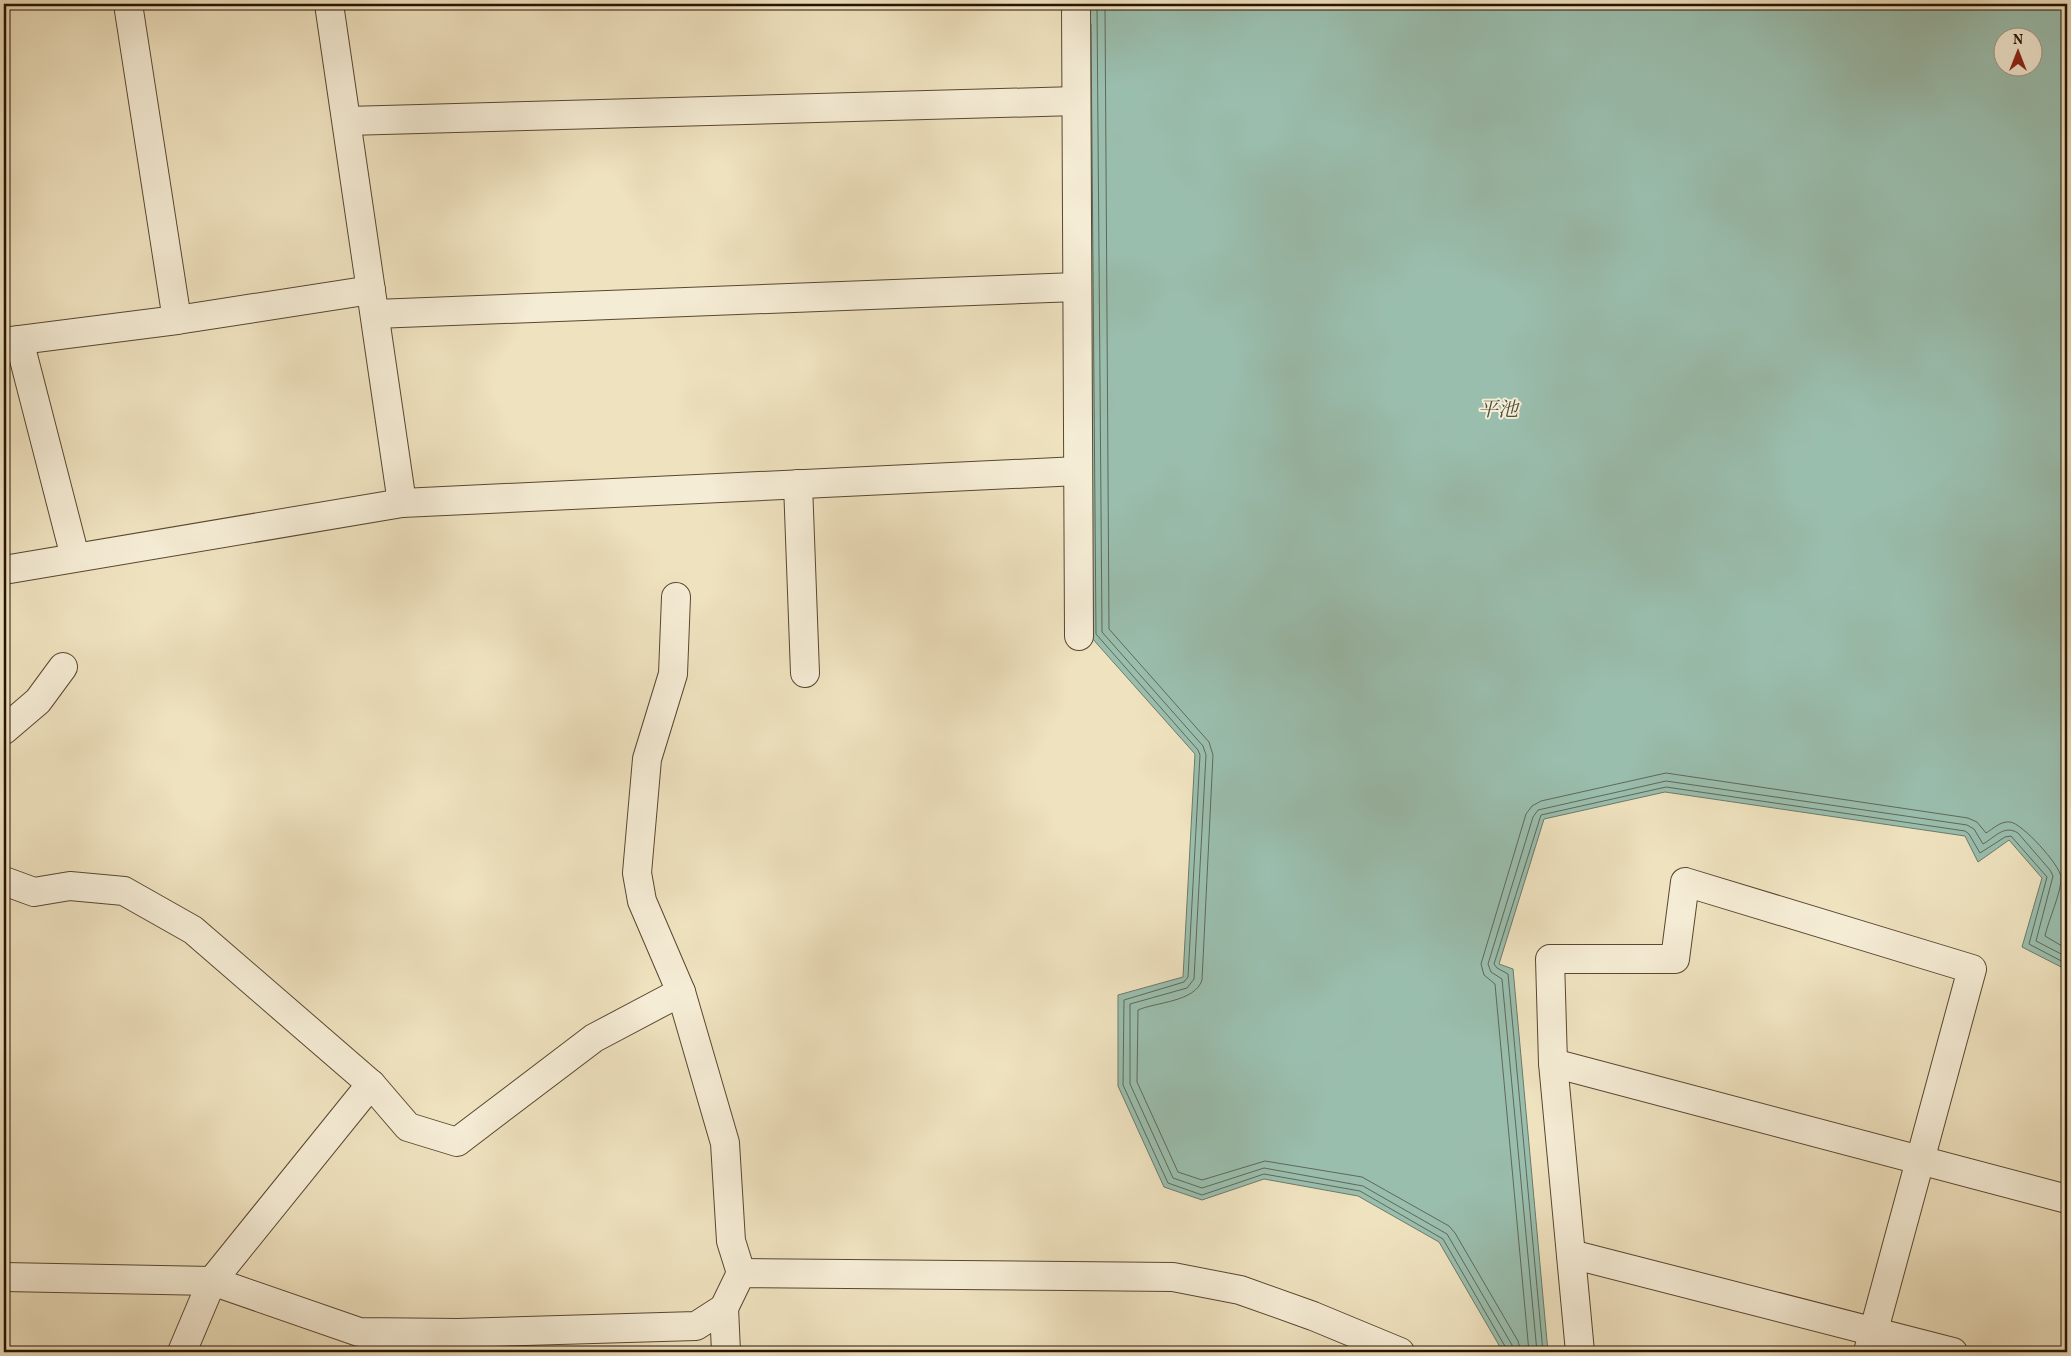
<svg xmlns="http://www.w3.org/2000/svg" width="2071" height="1356" viewBox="0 0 2071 1356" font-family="Vollkorn,'Noto Serif JP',serif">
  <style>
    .water { fill: #9abeae; stroke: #6c7a68; fill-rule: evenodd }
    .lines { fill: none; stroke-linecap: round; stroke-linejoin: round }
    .shore { stroke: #606857; stroke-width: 1 }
    .minor-casing { stroke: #594730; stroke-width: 30 }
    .minor { stroke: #f5ecd5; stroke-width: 28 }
    .labels { text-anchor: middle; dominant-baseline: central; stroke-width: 4; stroke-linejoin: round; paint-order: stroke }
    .water-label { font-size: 20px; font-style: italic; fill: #4f4f3d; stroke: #f5ecd5 }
  </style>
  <rect width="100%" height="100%" fill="#efe2bf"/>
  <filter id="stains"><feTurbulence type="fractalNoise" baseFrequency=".004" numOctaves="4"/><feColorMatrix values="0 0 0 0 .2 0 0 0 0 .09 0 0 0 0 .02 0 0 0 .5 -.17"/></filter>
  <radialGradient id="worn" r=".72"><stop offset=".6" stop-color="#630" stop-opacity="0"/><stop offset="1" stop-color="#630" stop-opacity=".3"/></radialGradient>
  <path class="water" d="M1086 4H2067V970L2022 947 2042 878 2009 840 1978 862 1965 836 1665 792 1544 819 1499 964 1513 969 1548 1352H1503L1439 1242 1358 1196 1264 1179 1202 1200 1164 1187 1118 1086V995L1183 977 1195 754 1091 637ZM2004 38H2034V68H2004Z"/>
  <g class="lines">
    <g class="shore">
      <path d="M1097 4 1102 632 1203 746 1206 755 1194 979 1187 988 1130 1004V1084L1173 1178 1202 1188 1264 1168 1363 1186 1447 1234 1512 1345 1513 1352"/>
      <path d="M1105 4 1109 629 1209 742 1213 755 1202 980C1195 1002 1156 1002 1138 1010L1137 1082 1178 1172 1202 1180 1265 1161 1362 1177 1449 1226 1455 1233 1518 1341 1521 1352"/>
      <path d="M1091 24 1096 634 1198 750 1200 755 1188 977 1184 982 1124 1000 1123 1085 1168 1183 1202 1195 1264 1174 1360 1191 1443 1239 1506 1348 1507 1352"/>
      <path d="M1529 1352 1495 984 1484 975 1481 964 1526 814 1532 806 1541 801 1666 773 1968 818 1977 822 1986 833C1993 829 2000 821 2010 822 2022 823 2060 865 2061 877 2062 891 2048 921 2045 936L2067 949"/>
      <path d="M1537 1352 1502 979 1491 972 1488 964 1533 817 1538 810 1666 781 1967 825 1974 829 1983 844C1994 838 2004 824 2018 833L2050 870 2053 876 2036 941 2067 957"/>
      <path d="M1543 1352 1508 974 1497 968 1494 964 1541 815 1666 787 1965 831 1969 834 1980 853 2005 837 2011 836 2047 877 2029 944 2067 964"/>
    </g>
    <g class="minor-casing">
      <g id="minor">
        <path d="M128 4 177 320"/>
        <path d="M329 4 402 503"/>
        <path d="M1076 4 1079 636"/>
        <path d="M347 121 1076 101"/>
        <path d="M375 314 1077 287"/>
        <path d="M19 340 75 557"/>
        <path d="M4 342 177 320 371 290"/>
        <path d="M798 484 805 673"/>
        <path d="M4 570 402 503 1078 471"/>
        <path d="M676 597 673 674 647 759 637 873 642 901 681 992 725 1143 731 1241 741 1273"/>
        <path d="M4 730 38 701 63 667"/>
        <path d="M4 881 34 892 70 886 124 891 193 930 371 1084 408 1127 457 1142 594 1038 681 992"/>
        <path d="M1553 1063 2067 1199"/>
        <path d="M1571 1254 1953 1352"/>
        <path d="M4 1277 212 1281 359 1332 458 1333 696 1326 724 1308 741 1273 1173 1277 1240 1290 1313 1316 1400 1352"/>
        <path d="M724 1308 726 1352"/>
        <path d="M182 1352 212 1281 371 1084"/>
        <path d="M1580 1352 1553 1063 1550 959H1675L1685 882 1972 969 1868 1352"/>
      </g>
    </g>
    <use href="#minor" class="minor"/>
  </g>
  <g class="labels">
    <g class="water-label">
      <text x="1498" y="411">平池</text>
    </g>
  </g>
  <rect width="2071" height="1356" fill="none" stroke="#efe2bf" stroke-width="20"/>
  <rect x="5" y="5" width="2061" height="1346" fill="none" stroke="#271300" stroke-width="2.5"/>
  <rect x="10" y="10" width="2051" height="1336" fill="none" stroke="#271300"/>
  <g transform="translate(2018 52)"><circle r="24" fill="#f5ecd5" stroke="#a39580"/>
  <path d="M0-4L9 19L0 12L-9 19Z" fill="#8f2418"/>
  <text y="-8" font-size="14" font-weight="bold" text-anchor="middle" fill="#271300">N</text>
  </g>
  <rect width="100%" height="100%" filter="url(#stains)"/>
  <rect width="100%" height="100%" fill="url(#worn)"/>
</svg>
